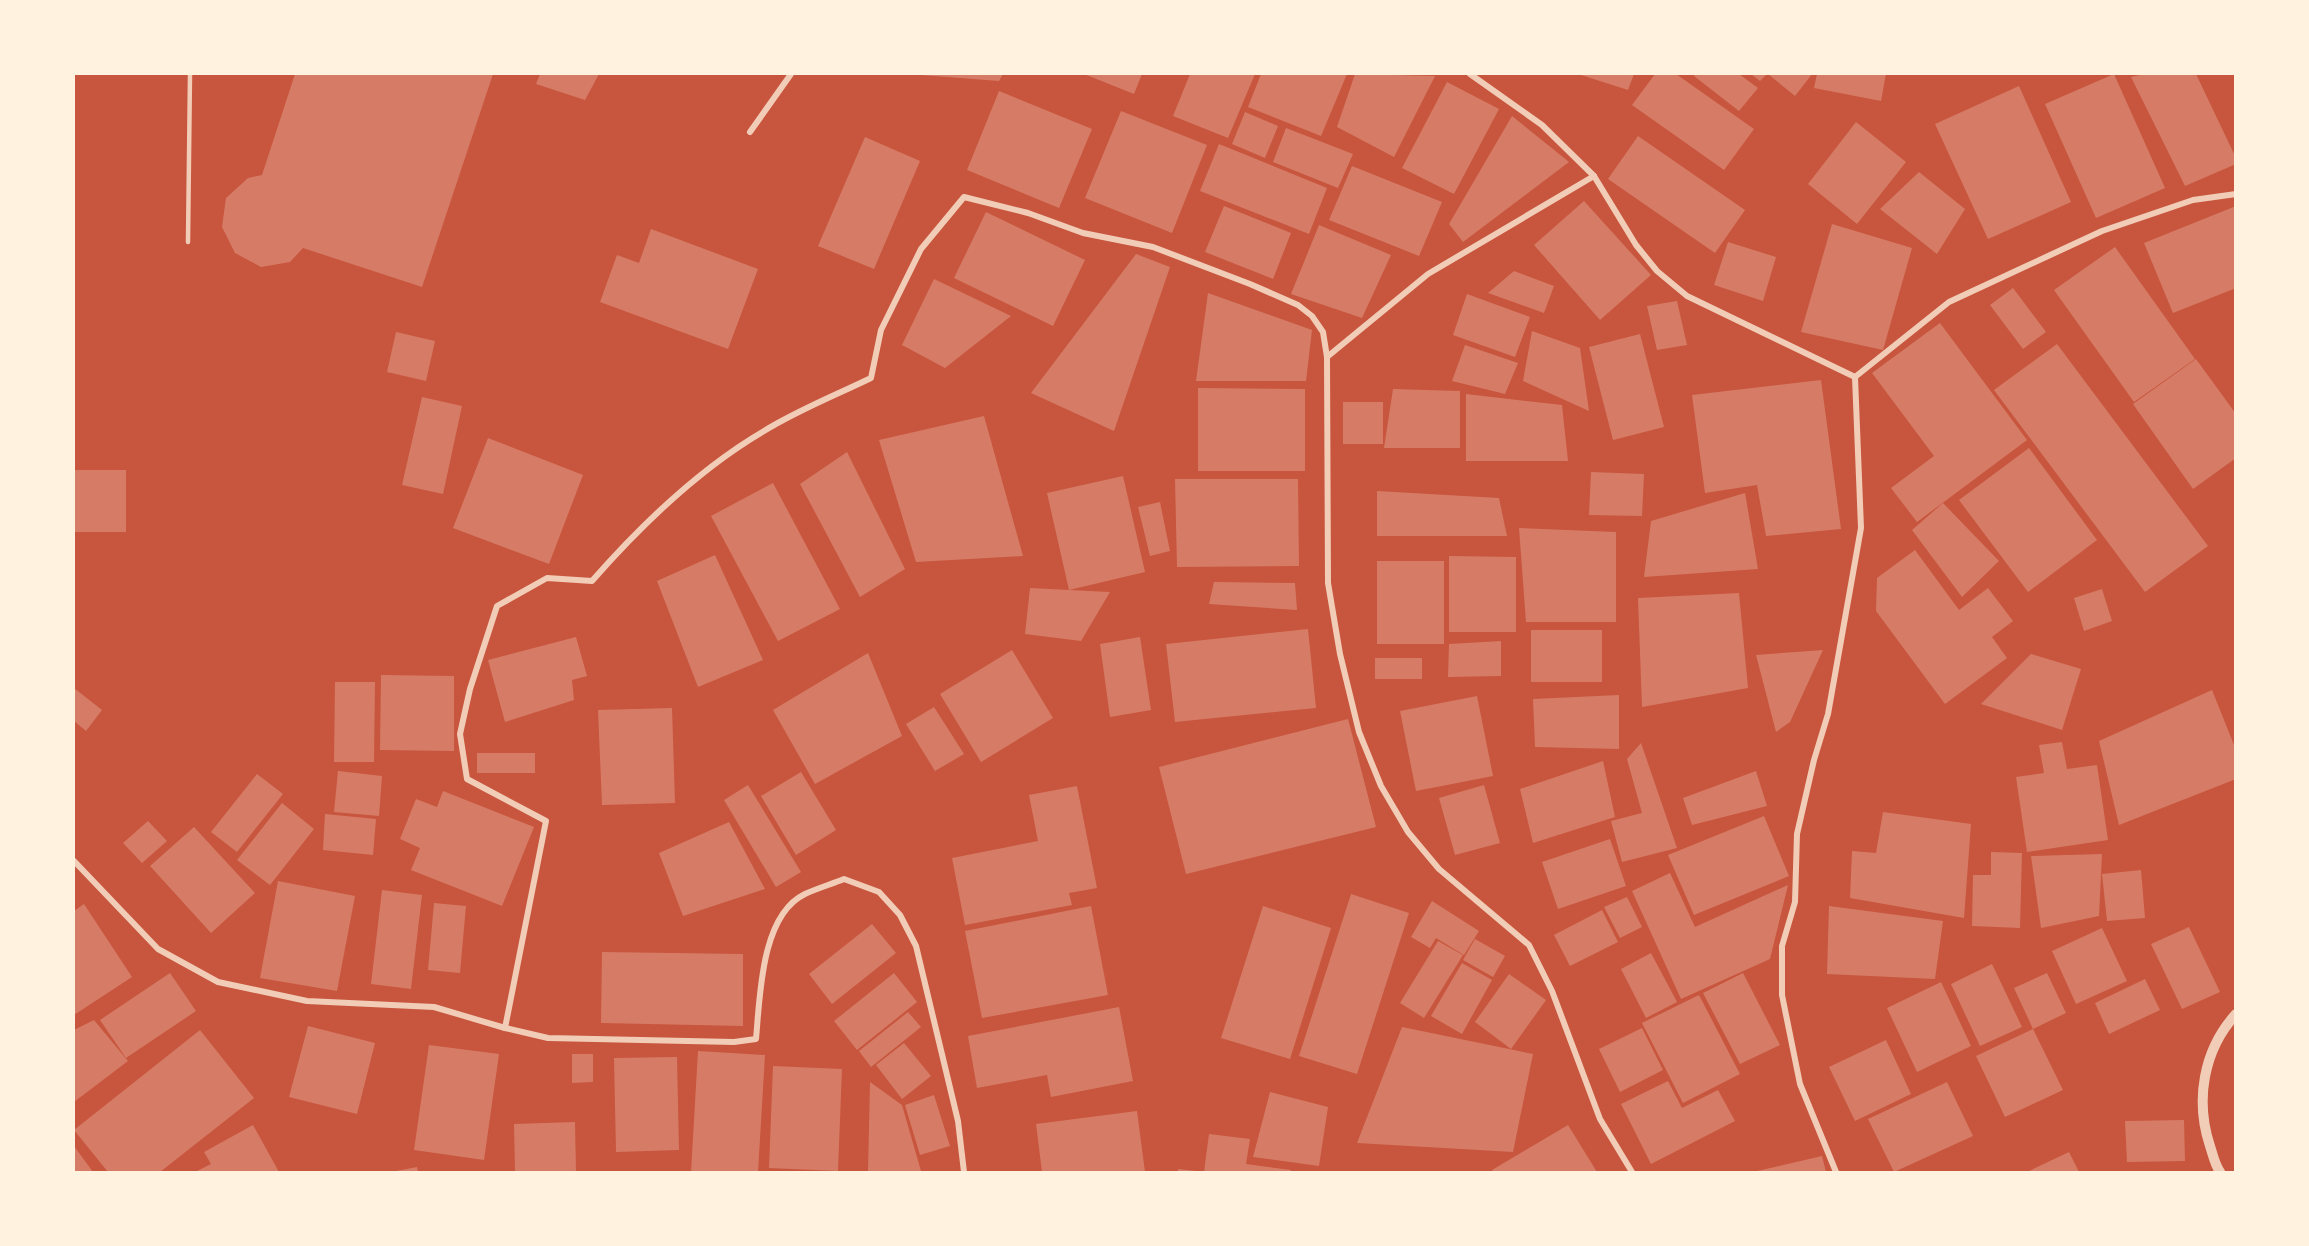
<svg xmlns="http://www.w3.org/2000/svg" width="2309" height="1246" viewBox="0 0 2309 1246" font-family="'IBM Plex Serif',serif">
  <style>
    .building { fill: #d67c66 }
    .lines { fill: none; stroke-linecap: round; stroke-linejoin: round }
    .service { stroke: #f1ccb7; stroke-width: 4.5 }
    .minor { stroke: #f1ccb7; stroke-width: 6 }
    .tertiary { stroke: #f1ccb7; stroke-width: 10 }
  </style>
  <rect width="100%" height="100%" fill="#c8553d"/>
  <g class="building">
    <path d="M295 74H493L422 287 303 248 290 262 261 267 235 253 222 227 226 198 248 178 262 175Z"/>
    <path d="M540 74H599L585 100 536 84Z"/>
    <path d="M908 74H1003L999 81Z"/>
    <path d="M1084 74H1142L1134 94Z"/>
    <path d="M1190 74H1255L1228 138 1173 116Z"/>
    <path d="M1261 74H1347L1321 136 1248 107Z"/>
    <path d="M1355 74 1435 76 1394 157 1337 127Z"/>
    <path d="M1578 74H1634L1628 90Z"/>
    <path d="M1655 74H1676L1754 129 1724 170 1632 105Z"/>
    <path d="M1695 74H1739L1758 88 1739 111 1694 76Z"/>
    <path d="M1751 74H1767L1760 81Z"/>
    <path d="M1768 74H1812L1795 96Z"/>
    <path d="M1817 74H1886L1881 101 1814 88Z"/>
    <path d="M2114 74 2165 188 2096 218 2045 104Z"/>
    <path d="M2145 74H2196L2236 158V164L2185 186 2131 77Z"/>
    <path d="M1447 82 1499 109 1454 194 1402 168Z"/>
    <path d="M2019 86 2071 202 1988 239 1935 124Z"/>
    <path d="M999 91 1092 129 1059 208 967 170Z"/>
    <path d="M1121 111 1207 145 1172 233 1085 198Z"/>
    <path d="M1245 112 1278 126 1265 158 1232 144Z"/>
    <path d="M1512 116 1569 162 1463 242 1449 224Z"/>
    <path d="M1856 122 1906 162 1857 224 1808 184Z"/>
    <path d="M1286 128 1353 154 1338 188 1273 162Z"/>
    <path d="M1638 136 1745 210 1715 253 1608 179Z"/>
    <path d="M865 137 920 161 874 269 818 246Z"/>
    <path d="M1219 144 1327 188 1309 234 1200 191Z"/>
    <path d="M1352 166 1442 202 1419 256 1329 220Z"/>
    <path d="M1919 172 1965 209 1937 254 1880 209Z"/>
    <path d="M1584 201 1651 275 1600 320 1534 245Z"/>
    <path d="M1224 206 1291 233 1273 279 1205 252Z"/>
    <path d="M2236 206V288L2173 313 2144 243Z"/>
    <path d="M986 212 1085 260 1053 326 954 278Z"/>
    <path d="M1832 224 1912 248 1883 350 1801 332Z"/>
    <path d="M1319 225 1391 255 1362 318 1291 294Z"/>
    <path d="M651 229 758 269 728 349 600 302 617 255 639 263Z"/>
    <path d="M1728 242 1776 257 1763 301 1714 285Z"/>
    <path d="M2115 247 2195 359 2134 402 2054 290Z"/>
    <path d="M1136 254 1170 267 1114 431 1031 393Z"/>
    <path d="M1514 271 1554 286 1544 313 1488 293Z"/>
    <path d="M934 279 1011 316 945 368 902 345Z"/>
    <path d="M2013 288 2046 332 2023 349 1990 305Z"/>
    <path d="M1208 293 1312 330 1306 381H1196Z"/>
    <path d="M1467 294 1530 317 1515 357 1453 335Z"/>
    <path d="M1677 301 1687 345 1657 350 1647 306Z"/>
    <path d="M1940 323 2027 440 1917 522 1891 488 1934 456 1872 373Z"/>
    <path d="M1532 331 1580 348 1589 411 1523 381Z"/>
    <path d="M396 332 435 341 426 381 387 372Z"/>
    <path d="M1640 334 1664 427 1613 440 1589 347Z"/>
    <path d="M2057 344 2208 546 2145 592 1994 390Z"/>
    <path d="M1465 345 1518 363 1505 394 1452 381Z"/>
    <path d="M2196 359 2236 414V458L2193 489 2133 404Z"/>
    <path d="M1821 380 1841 529 1766 536 1757 485 1705 493 1692 395Z"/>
    <path d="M1198 388 1305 389V471H1198Z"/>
    <path d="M1393 389 1460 391V448H1384Z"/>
    <path d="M1466 394 1562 405 1568 461H1466Z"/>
    <path d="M422 397 462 406 443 494 402 485Z"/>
    <rect x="1343" y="402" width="40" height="42"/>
    <path d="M984 416 1023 556 916 562 879 440Z"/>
    <path d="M488 438 583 475 549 564 453 528Z"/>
    <path d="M2029 448 2097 540 2028 592 1959 500Z"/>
    <path d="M847 452 905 569 860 597 800 484Z"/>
    <rect x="74" y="470" width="52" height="62"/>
    <path d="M1591 472 1644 474 1642 516 1589 515Z"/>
    <path d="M1123 476 1145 572 1069 590 1110 592 1081 641 1025 634 1030 588 1069 590 1047 493Z"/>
    <path d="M1175 479H1298L1299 566 1177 567Z"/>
    <path d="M773 483 840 609 778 641 711 516Z"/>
    <path d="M1377 491 1499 498 1507 536H1377Z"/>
    <path d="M1745 493 1758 569 1644 577 1651 521Z"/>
    <path d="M1160 502 1170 551 1150 556 1138 507Z"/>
    <path d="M1943 503 1999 561 1962 597 1912 530Z"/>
    <path d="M1519 528 1616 532V622H1526Z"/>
    <path d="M1915 550 1959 610 1988 588 2013 621 1992 637 2007 658 1945 704 1876 611 1877 578Z"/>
    <path d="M715 555 763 660 698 687 657 581Z"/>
    <path d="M1449 556 1516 557V632H1449Z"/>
    <rect x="1377" y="561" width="67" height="83"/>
    <path d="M1214 582 1295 583 1297 610 1209 604Z"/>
    <path d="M2102 589 2112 621 2084 631 2074 598Z"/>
    <path d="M1739 593 1748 688 1642 707 1638 598Z"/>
    <path d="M1308 629 1316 708 1175 722 1166 644Z"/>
    <rect x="1531" y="630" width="71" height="52"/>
    <path d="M576 637 587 676 572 680 574 700 505 722 488 660Z"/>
    <path d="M1140 637 1151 710 1110 717 1100 644Z"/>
    <path d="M1501 641V676L1448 677 1449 644Z"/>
    <path d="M1012 650 1053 718 981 762 940 694Z"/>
    <path d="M1823 650 1790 722 1776 732 1756 655Z"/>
    <path d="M868 653 902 736 815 784 773 710Z"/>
    <path d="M2031 654 2081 669 2062 730 1981 704Z"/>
    <rect x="1375" y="658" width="47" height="21"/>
    <path d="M381 675 454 676V751L380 750Z"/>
    <path d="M335 682H375L374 762H334Z"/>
    <path d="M74 688 102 710 86 731 74 721Z"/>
    <path d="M2212 690 2236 750V779L2119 825 2099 741Z"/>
    <path d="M1619 695V749L1535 747 1533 699Z"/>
    <path d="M1477 696 1493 776 1416 791 1400 711Z"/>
    <path d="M934 707 964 754 935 771 906 724Z"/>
    <path d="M672 708 675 803 602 805 598 710Z"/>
    <path d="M1348 719 1376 827 1186 874 1159 767Z"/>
    <path d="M2062 742 2067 769 2097 765 2108 840 2027 852 2016 777 2044 773 2039 745Z"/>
    <path d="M1641 743 1677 848 1622 862 1611 821 1642 813 1627 759Z"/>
    <rect x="477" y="753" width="58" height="20"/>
    <path d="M1603 761 1615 817 1533 843 1520 789Z"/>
    <path d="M338 771 382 776 379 816 334 812Z"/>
    <path d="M1756 771 1767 806 1692 825 1683 798Z"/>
    <path d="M801 772 836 830 796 855 761 796Z"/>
    <path d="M257 774 283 794 237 852 211 832Z"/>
    <path d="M748 785 801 872 776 887 724 800Z"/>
    <path d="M1484 785 1500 843 1455 855 1439 798Z"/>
    <path d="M1077 786 1097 888 1069 893 1072 905 965 925 952 858 1038 841 1029 795Z"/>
    <path d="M443 791 534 827 502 906 411 870 420 848 400 839 416 799 437 807Z"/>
    <path d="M282 803 314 829 270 885 237 860Z"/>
    <path d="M1883 812 1971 824 1964 918 1850 898 1852 851 1876 853Z"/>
    <path d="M325 814 376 819 373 855 323 850Z"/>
    <path d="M1764 816 1789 876 1694 915 1668 855Z"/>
    <path d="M148 821 167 841 142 863 123 843Z"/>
    <path d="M729 822 765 889 683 916 659 853Z"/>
    <path d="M194 827 255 893 211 933 150 866Z"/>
    <path d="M1610 839 1626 886 1558 909 1542 862Z"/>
    <path d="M1991 852 2022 853 2020 928 1972 926 1973 875H1991Z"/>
    <path d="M2102 854 2099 916 2041 928 2031 856Z"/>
    <path d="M2141 870 2145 918 2107 921 2102 874Z"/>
    <path d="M1670 873 1695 927 1788 885 1770 959 1681 999 1632 891Z"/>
    <path d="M278 881 355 896 337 991 260 978Z"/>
    <path d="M382 890 422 895 411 989 371 984Z"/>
    <path d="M1351 894 1409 913 1357 1074 1299 1056Z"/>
    <path d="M1627 897 1642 927 1620 938 1604 907Z"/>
    <path d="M1432 901 1479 931 1464 955 1436 938 1430 948 1411 937Z"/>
    <path d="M434 903 466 906 460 973 428 970Z"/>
    <path d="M84 904 132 977 74 1015V911Z"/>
    <path d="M1091 906 1108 995 982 1018 965 931Z"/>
    <path d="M1263 906 1331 928 1290 1059 1221 1038Z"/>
    <path d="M1829 906 1943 921 1935 979 1827 974Z"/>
    <path d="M1602 910 1618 942 1570 966 1554 935Z"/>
    <path d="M872 924 896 953 832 1004 809 974Z"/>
    <path d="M2189 927 2220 992 2182 1009 2151 944Z"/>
    <path d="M2102 928 2127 981 2076 1004 2052 951Z"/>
    <path d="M1475 939 1505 956 1493 977 1463 960Z"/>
    <path d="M1438 941 1463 955 1424 1018 1400 1003Z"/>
    <path d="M602 952 743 954V1026L601 1023Z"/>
    <path d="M1651 953 1677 1002 1646 1018 1621 969Z"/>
    <path d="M1462 963 1492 980 1462 1034 1431 1016Z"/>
    <path d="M1992 964 2022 1027 1980 1046 1951 984Z"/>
    <path d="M170 973 196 1011 126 1058 100 1020Z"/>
    <path d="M894 973 917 1002 857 1050 834 1021Z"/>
    <path d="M1743 973 1780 1045 1740 1064 1703 993Z"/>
    <path d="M2047 973 2066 1013 2033 1029 2063 1090 2005 1117 1976 1056 2033 1029 2014 988Z"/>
    <path d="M1509 974 1546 1000 1511 1049 1475 1022Z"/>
    <path d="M2145 979 2160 1010 2109 1034 2095 1003Z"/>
    <path d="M1941 982 1971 1046 1917 1072 1887 1008Z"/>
    <path d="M1699 995 1740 1074 1683 1103 1642 1023Z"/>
    <path d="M1119 1007 1133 1081 1051 1097 1047 1075 977 1088 968 1036Z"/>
    <path d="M908 1012 921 1027 871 1067 859 1051Z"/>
    <path d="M94 1020 128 1061 74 1102V1030Z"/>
    <path d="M308 1026 375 1043 357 1114 289 1097Z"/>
    <path d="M1402 1027 1533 1054 1513 1152 1357 1143Z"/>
    <path d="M1642 1028 1663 1070 1620 1092 1599 1049Z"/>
    <path d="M200 1030 254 1098 160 1172H108L74 1130Z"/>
    <path d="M1886 1040 1911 1094 1855 1121 1829 1067Z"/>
    <path d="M904 1043 931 1076 902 1099 876 1065Z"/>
    <path d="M429 1045 499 1054 484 1160 414 1150Z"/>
    <path d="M698 1051 765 1055 758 1172H691Z"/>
    <path d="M572 1054H593V1082L572 1083Z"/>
    <path d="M677 1057 679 1150 616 1152 614 1058Z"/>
    <path d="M773 1066 842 1069 838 1171 769 1168Z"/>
    <path d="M1668 1081 1682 1108 1718 1090 1735 1121 1651 1164 1621 1104Z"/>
    <path d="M870 1082 902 1105 921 1171 868 1172Z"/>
    <path d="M1947 1082 1973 1136 1894 1172 1868 1119Z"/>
    <path d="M1270 1092 1328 1107 1319 1166 1253 1157Z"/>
    <path d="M934 1095 950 1146 920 1155 905 1105Z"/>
    <path d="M1137 1111 1145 1172H1042L1036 1124Z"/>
    <path d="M2184 1120 2185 1161 2127 1162 2125 1121Z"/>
    <path d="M575 1122 576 1172H515L514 1124Z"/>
    <path d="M253 1125 279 1172H195L211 1164 204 1152Z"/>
    <path d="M1568 1125 1597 1172H1494L1492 1170Z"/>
    <path d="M1209 1134 1250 1139 1246 1164 1291 1170 1290 1172H1204Z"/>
    <path d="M74 1146 93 1172H74Z"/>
    <path d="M2069 1152 2079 1172H2027Z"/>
    <path d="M1822 1156 1826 1172H1753Z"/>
    <path d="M417 1167 418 1172H396V1171Z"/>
    <path d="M1178 1169 1196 1171 1195 1172H1178Z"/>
  </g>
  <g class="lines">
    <path class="service" d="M188 242 190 74"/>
    <g class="minor">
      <path d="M1470 74 1542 125 1594 176 1636 245 1657 271 1687 296 1855 377"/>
      <path d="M750 132 791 74"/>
      <path d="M1327 357 1428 274 1594 176"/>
      <path d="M74 861 158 949 218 982 307 1001 434 1007 505 1028"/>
      <path d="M964 1172 958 1121 916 946 900 915 879 892 844 879C832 884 818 888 805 894 761 915 760 996 756 1039L734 1042 548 1038 505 1028 546 821 467 779 460 734 470 689 497 606 547 578 592 581C642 524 699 469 764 431 798 410 836 395 871 378L881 330 921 249 964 197 1028 213 1083 233 1153 247 1250 284 1298 305 1312 316 1323 332 1327 357 1328 583 1340 654 1359 732 1381 786 1408 832 1439 869 1529 945 1552 991 1600 1119 1632 1172"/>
      <path d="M1836 1172 1800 1084 1782 995V946L1795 902 1797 834 1814 760 1828 714 1861 528 1855 377 1949 302 2102 231 2193 200 2236 194"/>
    </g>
    <path class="tertiary" d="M2220 1172C2215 1165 2213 1155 2210 1146 2195 1101 2203 1050 2236 1014"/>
  </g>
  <rect width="2309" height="1246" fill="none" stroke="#fff3e0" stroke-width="150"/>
</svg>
